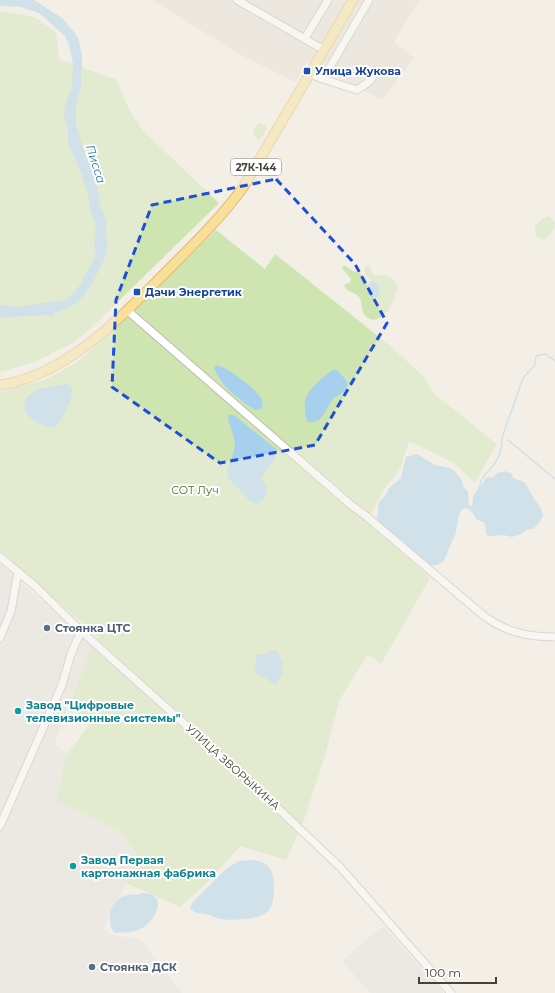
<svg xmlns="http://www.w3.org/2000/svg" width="555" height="993" viewBox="0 0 555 993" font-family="Montserrat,sans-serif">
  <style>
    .residential { fill: #e7e1d6 }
    .industrial { fill: #e5e1dc }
    .green { fill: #cee5b2 }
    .parking { fill: #e4e2df }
    .water { fill: #a6d0ed }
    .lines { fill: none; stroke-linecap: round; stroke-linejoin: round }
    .stream { stroke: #a6d0ed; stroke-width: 1.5 }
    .minor-casing { stroke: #c1baad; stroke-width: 9 }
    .major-casing { stroke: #debc6a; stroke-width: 11 }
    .minor { stroke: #fff; stroke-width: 7 }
    .major { stroke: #f9df9a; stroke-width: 9 }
    .marked { fill: none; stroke: #1d4ed8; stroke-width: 3; stroke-dasharray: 8 5; stroke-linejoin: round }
    .transit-dot { fill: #1a4fb4; stroke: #fff; stroke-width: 1.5 }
    .service-dot { fill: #5c6f8a; stroke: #fff; stroke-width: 1.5 }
    .culture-dot { fill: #0f9aa8; stroke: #fff; stroke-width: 1.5 }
    .labels { text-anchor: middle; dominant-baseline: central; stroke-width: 4; stroke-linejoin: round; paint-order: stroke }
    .shield { fill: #fff; stroke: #7e7972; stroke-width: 1 }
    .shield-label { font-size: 10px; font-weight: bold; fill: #464036 }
    .transit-label { font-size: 11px; font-weight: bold; fill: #164399; stroke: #fff; text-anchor: start }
    .park-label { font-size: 11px; fill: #47752c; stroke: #fff }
    .service-label { font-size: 11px; font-weight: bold; fill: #4e5e75; stroke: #fff; text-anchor: start }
    .culture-label { font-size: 11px; font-weight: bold; fill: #0d838f; stroke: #fff; text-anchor: start }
    .street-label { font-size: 11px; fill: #464036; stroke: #fff }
    .water-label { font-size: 12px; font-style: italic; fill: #3479ad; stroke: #fff }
  </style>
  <rect width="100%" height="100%" fill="#f3efe7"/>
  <path class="residential" d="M152 0H420L394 42 414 58 382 100 308 62 295 82 239 54Z"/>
  <g class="industrial">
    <path d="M0 563 92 647 54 744 67 754 56 799 120 831 140 856 104 928 110 935 140 939 182 993H0Z"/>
    <path d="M383 926 407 952 443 993H370L342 961Z"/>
  </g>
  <g class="green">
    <path d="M0 11 34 17 56 32 59 59 117 80 129 110 144 132 219 203 90 329 72 343 35 362 0 372Z"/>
    <path d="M259 123 265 125 267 128 260 140H258C252 135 252 129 259 123Z"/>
    <path d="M548 216 551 218 555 224C553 234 543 246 535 234V227L542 219Z"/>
    <path d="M216 230 265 269 275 254 388 344 426 379 431 391 497 444 475 483 455 464 409 441 400 469 385 488 367 521 430 578 381 664 368 654 339 701 325 756 303 823 286 860 240 846 208 882 180 907 126 883 139 856 120 831 56 800 67 754 89 725 69 706 92 647 98 637 0 551V392L44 380 75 364 128 317Z"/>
    <path d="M344 265 353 271 360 273 365 278 369 284V295L371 298H374L379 294 381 287C375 280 362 280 365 267L367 265 371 266 370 270 374 275C379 276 385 274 389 277 393 278 396 282 397 286 398 290 396 292 395 295 391 306 389 314 377 319 374 320 371 320 368 318 360 314 364 302 358 296 354 291 347 294 344 285L350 282 351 279 342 268Z"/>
  </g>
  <g class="parking">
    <path d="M0 583 8 586 5 594 8 596 5 607 8 608 3 622 0 621Z"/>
    <path d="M29 604 56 617 54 624 73 633 69 643 20 623Z"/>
    <path d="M109 939 132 943 137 949 132 953 125 947H119L113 948 110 951 108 957V961L118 977 96 993H86L69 969Z"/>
  </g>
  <g class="water">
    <path d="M0 0H34L62 18 74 32 78 38 82 55V62L81 85 76 105V124L85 155 91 165 98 191 100 205 106 221V228L107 247 105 258 93 282 85 294 75 304 55 313 52 316 42 315 35 316 0 317V305L18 307 32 305 65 300 73 294 80 285 96 255 94 241 96 231 95 223 90 209 89 199 81 172 68 143V129L64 116 65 106 72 86 73 65 69 44 64 35 39 13 21 7 0 6Z"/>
    <path d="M373 281 379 285 380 288 379 295 375 298H372C367 294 367 287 370 282Z"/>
    <path d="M216 365C227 367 257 389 262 400 263 403 263 406 261 409L256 410C242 403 219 384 214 368Z"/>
    <path d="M332 370H337C340 374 348 380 347 385 347 393 339 394 334 398 328 404 326 413 320 419 316 422 313 422 308 422 306 418 305 415 305 410 303 391 319 381 332 370Z"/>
    <path d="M65 384C83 386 62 417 57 426L53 428C49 426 43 426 39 423 21 414 18 399 38 390 47 386 57 388 65 384Z"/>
    <path d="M229 415H234L277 450C276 464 263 468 262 480 270 491 267 498 257 504L250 501 229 479 227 470 234 451 235 441 228 419Z"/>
    <path d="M417 454 435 465 449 468 455 471 461 479 463 486 468 492 469 506H472L473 496 479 487 480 488 486 478 493 477 498 473 505 471 512 474 513 478 524 482 528 488 533 497 541 508 543 515 542 518 538 524 533 529 526 530 523 533 512 537 503 535 492 536H488L486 533 485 523 476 519C474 514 471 511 467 508L463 509 459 514 456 532 444 561 438 565 428 566 378 524 377 517 379 502 386 495 389 488 401 478 406 457Z"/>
    <path d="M272 650H276C284 662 285 671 277 683L273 684 266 677 259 675 256 673 255 666 257 655 260 654H267Z"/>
    <path d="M253 860C259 861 268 863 271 870 275 879 276 904 268 911 259 920 233 921 221 919 216 919 213 916 209 915 200 912 197 916 190 908L193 902 227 868 239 861Z"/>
    <path d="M143 893C170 894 155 923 140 929 132 933 123 932 115 933 111 929 110 924 110 918 109 907 117 898 127 895 133 894 138 895 143 893Z"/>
  </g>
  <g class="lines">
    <g class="stream">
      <path d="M508 440 555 479"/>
      <path d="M480 488C479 477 490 471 495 463 500 456 502 447 502 438L523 378 535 365 536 356 546 354 555 361"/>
    </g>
    <g class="minor-casing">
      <g id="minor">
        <path d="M237 0 324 50"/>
        <path d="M305 38 328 0"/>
        <path d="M310 74 323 79 369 0"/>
        <path d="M323 79 357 90 370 81 377 70"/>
        <path d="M128 311C202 376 277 440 351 505L366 516 484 616C506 632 528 637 555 637"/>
        <path d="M0 557 35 586 81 631 266 797 340 867 451 993"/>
        <path d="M0 638 11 611 18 572"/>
        <path d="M0 826 62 685 71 654 81 631"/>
      </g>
    </g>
    <g class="major-casing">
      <path id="major" d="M0 385C65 376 120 318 164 274 192 246 221 218 244 186L353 0"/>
    </g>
    <use href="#minor" class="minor"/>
    <use href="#major" class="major"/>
  </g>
  <path d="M0 0H555V993H0ZM276 179 355 264 387 323 315 445 220 463 112 387 116 300 152 205Z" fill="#f3efe7" fill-opacity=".55" fill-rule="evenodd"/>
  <path class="marked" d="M276 179 355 264 387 323 315 445 220 463 112 387 116 300 152 205Z"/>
  <g class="transit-dot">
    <rect x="303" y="67" width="8" height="8" rx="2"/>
    <rect x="133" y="288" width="8" height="8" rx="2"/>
  </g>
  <g class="service-dot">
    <circle cx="47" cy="628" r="4"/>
    <circle cx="92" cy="967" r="4"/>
  </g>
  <g class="culture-dot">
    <circle cx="18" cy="711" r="4"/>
    <circle cx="73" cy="866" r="4"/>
  </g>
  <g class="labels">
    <rect class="shield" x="231" y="159" width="50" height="16" rx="3"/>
    <g class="shield-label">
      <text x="256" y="167">27К-144</text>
    </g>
    <g class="transit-label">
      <text x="315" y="71">Улица Жукова</text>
      <text x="145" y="292">Дачи Энергетик</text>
    </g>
    <g class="park-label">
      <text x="195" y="490">СОТ Луч</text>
    </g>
    <g class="service-label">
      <text x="55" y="628">Стоянка ЦТС</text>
      <text x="100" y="967">Стоянка ДСК</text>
    </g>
    <g class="culture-label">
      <text x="26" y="705">Завод "Цифровые<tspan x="26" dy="13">телевизионные системы"</tspan></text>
      <text x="81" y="860">Завод Первая<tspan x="81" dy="13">картонажная фабрика</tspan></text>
    </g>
    <g class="street-label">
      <text transform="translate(233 767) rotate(42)">УЛИЦА ЗВОРЫКИНА</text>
    </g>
    <g class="water-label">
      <text transform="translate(96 164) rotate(72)">Писса</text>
    </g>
  </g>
  <path d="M419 977v6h77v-6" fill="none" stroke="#464036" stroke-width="2"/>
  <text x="425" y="977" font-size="12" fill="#464036" stroke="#ffffff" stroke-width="3" paint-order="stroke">100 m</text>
</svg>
